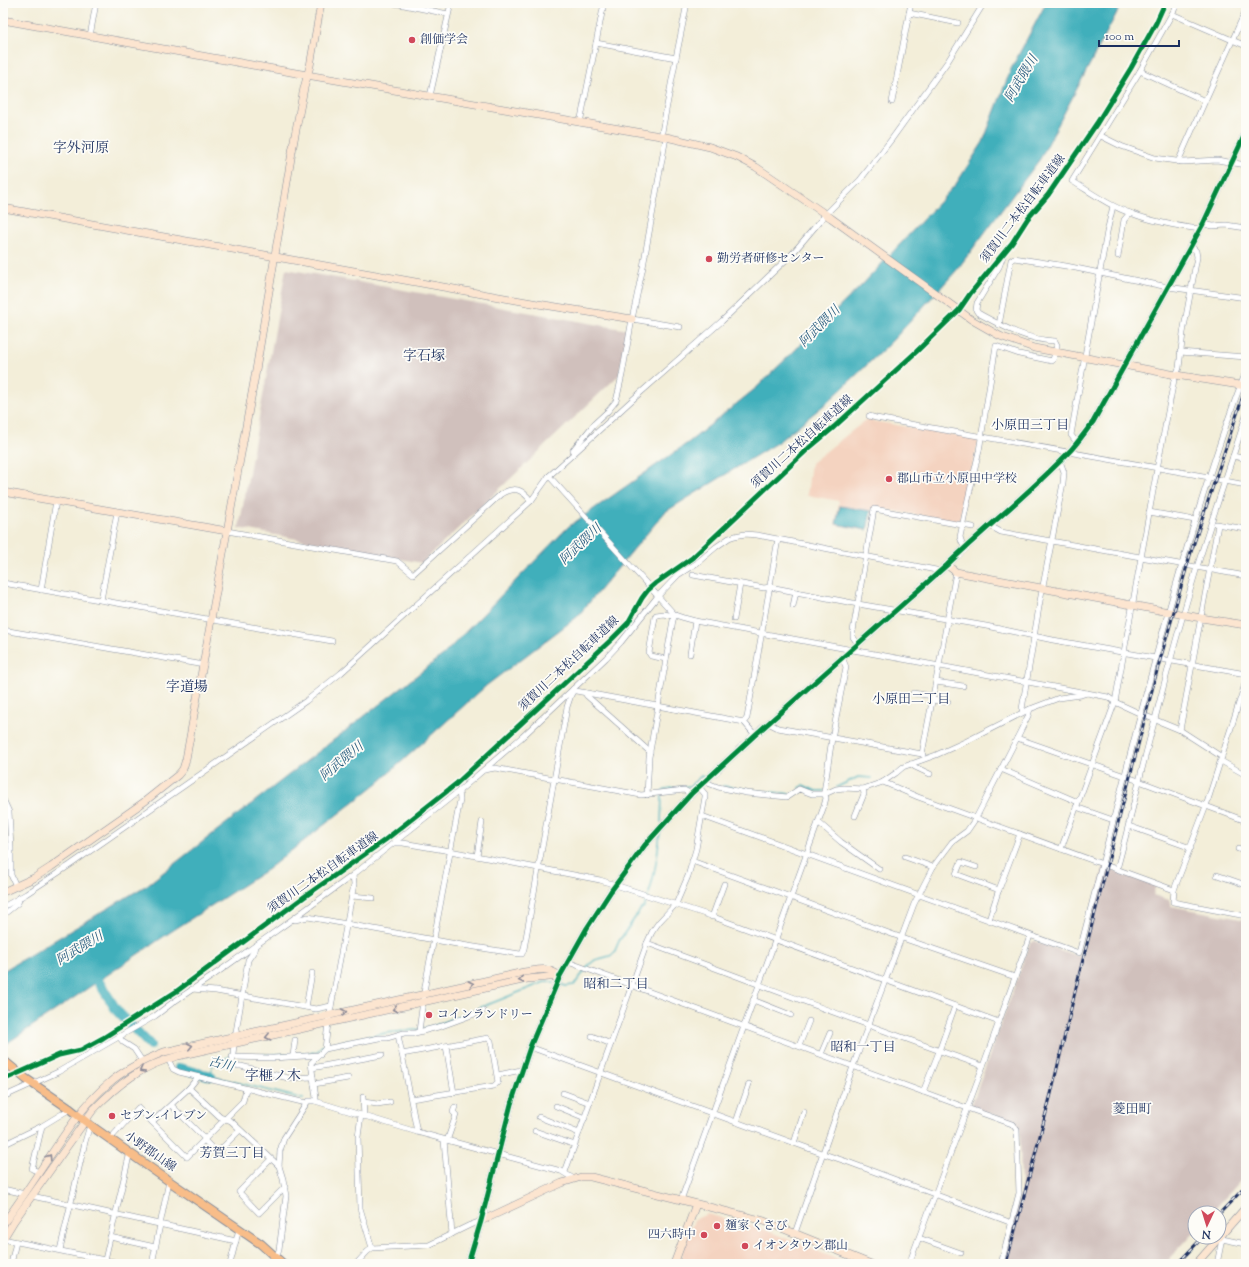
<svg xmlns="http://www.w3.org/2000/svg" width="1249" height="1267" viewBox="0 0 1249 1267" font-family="'Sorts Mill Goudy','Noto Serif JP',serif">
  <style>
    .built { fill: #f4d3c0 }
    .industrial { fill: #d0c0bc }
    .water { fill: #3fafbb; stroke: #2d6f8c }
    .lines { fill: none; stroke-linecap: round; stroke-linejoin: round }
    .stream { stroke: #3fafbb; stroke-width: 1.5 }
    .river { stroke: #3fafbb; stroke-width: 10 }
    .street-casing { stroke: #878e9c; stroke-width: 6 }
    .secondary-casing { stroke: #878e9c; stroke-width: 8 }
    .primary-casing { stroke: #878e9c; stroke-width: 10 }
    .street { stroke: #fff; stroke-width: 5 }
    .secondary { stroke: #fce5d0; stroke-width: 7 }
    .primary { stroke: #f8bd89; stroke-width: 8 }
    .rail-casing { stroke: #1b2f5e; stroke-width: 3 }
    .rail { stroke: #fdfcf7; stroke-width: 1.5; stroke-dasharray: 4.5; stroke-linecap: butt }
    .cycleway-casing { stroke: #fdfcf7; stroke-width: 8 }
    .cycleway { stroke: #00873e; stroke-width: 5 }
    .oneway { stroke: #8c8a97 }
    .poi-dot { fill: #d1495b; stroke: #fdfcf7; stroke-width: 1.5 }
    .labels { text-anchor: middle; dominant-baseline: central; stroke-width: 3.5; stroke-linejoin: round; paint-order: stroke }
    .poi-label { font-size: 12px; fill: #1b2f5e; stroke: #fdfcf7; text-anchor: start }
    .street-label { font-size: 12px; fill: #1b2f5e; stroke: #fdfcf7 }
    .water-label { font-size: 13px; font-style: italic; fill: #285c7f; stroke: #fdfcf7 }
    .neighbourhood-label { font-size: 13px; fill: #1b2f5e; stroke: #fdfcf7 }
    .quarter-label { font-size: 14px; fill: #1b2f5e; stroke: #fdfcf7 }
  </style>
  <rect width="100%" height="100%" fill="#fdfcf7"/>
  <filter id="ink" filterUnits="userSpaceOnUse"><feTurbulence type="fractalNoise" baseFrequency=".025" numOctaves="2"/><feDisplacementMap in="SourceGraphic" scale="8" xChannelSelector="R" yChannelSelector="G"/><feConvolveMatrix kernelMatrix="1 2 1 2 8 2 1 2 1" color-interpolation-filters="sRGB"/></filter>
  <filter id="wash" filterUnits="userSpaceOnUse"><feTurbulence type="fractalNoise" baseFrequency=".012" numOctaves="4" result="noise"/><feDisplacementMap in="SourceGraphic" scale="16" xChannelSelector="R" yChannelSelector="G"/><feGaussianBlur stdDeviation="0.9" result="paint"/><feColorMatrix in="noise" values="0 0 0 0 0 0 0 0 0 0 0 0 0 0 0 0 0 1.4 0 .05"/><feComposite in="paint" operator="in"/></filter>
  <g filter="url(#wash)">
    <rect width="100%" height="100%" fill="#f3eed9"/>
    <g class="built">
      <path d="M866 420 979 439 959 522 872 507 867 530 835 525 839 501 807 495 811 463Z"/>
      <path d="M707 1214 763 1229 849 1264H678L694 1220Z"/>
    </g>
    <g class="industrial">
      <path d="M286 269 628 330 619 375 422 563 239 528Z"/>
      <path d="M1104 866 1156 885 1153 895 1169 900 1171 906 1246 920V1175L1211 1213H1195V1231L1165 1264H1003L1021 1193 1020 1130 1013 1121 971 1107 1030 943 1034 941 1078 956 1082 954Z"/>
    </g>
    <g class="water">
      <path d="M1046 3H1122L1040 159 956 271 893 340 828 402 778 442 665 512 577 617 487 685 379 782 268 869 169 933 3 1046V971L147 885 443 655 568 527 689 442 756 388 863 284 956 184 983 142 1011 69Z"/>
      <path d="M840 506 871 511 867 530 836 524Z"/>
    </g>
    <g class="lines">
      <g class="stream">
        <path d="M723 786C738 788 752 791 767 792 774 793 781 792 789 794"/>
        <path d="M837 787 858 777 872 778"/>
        <path d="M800 788 803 785 816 791H824"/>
        <path d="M662 791 665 789 690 786 701 776 705 778"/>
        <path d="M661 823 662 795"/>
        <path d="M649 893C655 874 658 853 660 832"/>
        <path d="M559 984 566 986 574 985 590 964 595 960 610 956 614 953 619 941 641 909 644 907 648 897"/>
        <path d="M295 1054 317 1052 322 1046 386 1033 415 1030 434 1026 547 981 554 983"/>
        <path d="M263 1055 291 1054"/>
        <path d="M231 1056 212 1065 211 1076 303 1099"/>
      </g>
      <g class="river">
        <path d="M92 971 117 1011 150 1045"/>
        <path d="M179 1068 211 1076"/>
      </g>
    </g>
  </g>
  <g filter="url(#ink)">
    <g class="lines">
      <g class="street-casing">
        <g id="street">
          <path d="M394 3 448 14"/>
          <path d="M1178 3 1140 71 1072 181C1092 193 1111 207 1133 214 1154 222 1177 226 1200 229"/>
          <path d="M909 13 958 23"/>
          <path d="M1172 14 1246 46"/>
          <path d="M90 36 96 3"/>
          <path d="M596 43 676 58"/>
          <path d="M1140 71 1205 101"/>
          <path d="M430 96 451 3"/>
          <path d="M892 102 911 3"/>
          <path d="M580 123 604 3"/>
          <path d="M1101 136 1121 146 1155 158 1183 162 1217 160 1246 165"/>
          <path d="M661 137 676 58 687 3"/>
          <path d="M1178 162 1205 101 1246 10"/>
          <path d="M1203 224 1213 226 1226 225 1246 228"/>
          <path d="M1118 256 1124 220 1130 213"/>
          <path d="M632 319 680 327"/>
          <path d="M999 325 1011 260 1014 258 1066 266 1168 287 1246 298"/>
          <path d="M1180 352 1246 357"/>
          <path d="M869 416 876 418 1209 477 1225 481 1246 485"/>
          <path d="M1077 443 1071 435 1073 423 1107 232 1113 206"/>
          <path d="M573 450 595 423 608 411 616 401 618 393 622 375 632 319 643 267 666 137"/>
          <path d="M1233 456 1246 459"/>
          <path d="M549 476 675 615 684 618 695 621 1087 693"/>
          <path d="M1149 512 1195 520"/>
          <path d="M1216 524 1246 529"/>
          <path d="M990 526 1001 532 1246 576"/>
          <path d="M227 531 397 561 413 574 501 494C515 486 522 489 531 501"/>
          <path d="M965 548 962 543 960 537 966 508 979 451 996 346 1019 354 1052 361 1053 360 1057 345 1055 341C1026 340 1002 326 978 313L976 310 977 303 999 267 1005 251"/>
          <path d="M693 575 764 588 770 587 858 604 986 626 1053 640 1246 674"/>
          <path d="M3 583 332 641"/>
          <path d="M41 590 56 501"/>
          <path d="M101 600 117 512"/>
          <path d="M793 606 796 592"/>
          <path d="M734 619 740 584"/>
          <path d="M3 630 204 665"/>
          <path d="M858 644 853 637V631L874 509 973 527"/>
          <path d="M690 654 695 621"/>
          <path d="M666 659 651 656 649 653 655 617 656 615 664 614 674 616"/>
          <path d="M1246 681 1206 806 1174 890 1173 902 1246 916"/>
          <path d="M936 682 963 686"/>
          <path d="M573 689 576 691 744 722 755 735"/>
          <path d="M585 693 587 696 650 752"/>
          <path d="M913 693 933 696"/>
          <path d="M932 700 948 702"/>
          <path d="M1023 712 1022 709 1040 601 1063 483 1064 472 1060 461"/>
          <path d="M744 722 747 718 778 539"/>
          <path d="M768 723 778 728 922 754 923 755"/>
          <path d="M1180 730 1218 525"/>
          <path d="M1017 738 1139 781 1246 821"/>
          <path d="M922 754 939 665 956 572"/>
          <path d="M1221 761 1246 775"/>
          <path d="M911 764 915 767 930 774"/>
          <path d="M1001 769 1078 802"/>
          <path d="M485 770 495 768 641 795 684 790 691 794"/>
          <path d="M705 782 718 787 746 793 787 797 799 789 812 794H825L836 789 844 788 863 789 883 782 896 773 903 767 936 755 967 741 1030 709 1059 698 1081 695 1087 693 1108 697 1115 702 1141 714 1180 730 1222 757"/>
          <path d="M883 782 918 797 1174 890"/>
          <path d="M647 795 649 757 673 620 675 615"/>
          <path d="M3 799 9 812 11 848V875L16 886"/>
          <path d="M1076 807 1113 820"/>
          <path d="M702 816 1079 953C1117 809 1151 664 1195 521 1211 471 1226 420 1246 372"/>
          <path d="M855 816 864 794 863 789"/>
          <path d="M818 822 841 842 879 869"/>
          <path d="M1129 826 1191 848"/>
          <path d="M395 843H403L450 851 600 880 711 916 999 1022"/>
          <path d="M1061 849 1115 702 1157 469 1174 380 1179 368 1183 333 1197 257 1196 251 1191 246"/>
          <path d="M1238 849 1246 852"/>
          <path d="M477 856 482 822"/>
          <path d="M905 857 933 867"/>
          <path d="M692 861 908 940 1015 977"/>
          <path d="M976 867 961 862 956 874 999 890"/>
          <path d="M1117 869C1131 819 1141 769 1155 719 1168 668 1182 617 1197 567 1213 516 1230 466 1246 416"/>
          <path d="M1217 875 1246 885"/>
          <path d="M352 896 373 898"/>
          <path d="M3 907 26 894 70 865 306 701 341 673 531 501 549 476 570 457 631 401 722 321 792 254 826 214 860 180 891 140 948 61 984 3"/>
          <path d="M3 915 18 903 20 897"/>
          <path d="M712 917 724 884"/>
          <path d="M295 920 308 917 462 945 520 954H522L524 949 567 707 571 695 574 690"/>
          <path d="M989 920 998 892 1020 834"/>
          <path d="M647 943C759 984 870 1027 983 1066"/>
          <path d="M255 946 254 951 248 960 234 1044 232 1066H241L288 1078 313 1077"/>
          <path d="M568 962 967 1108 1012 1124 1017 1130 1019 1193 1001 1264"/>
          <path d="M192 989 216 991 316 1009 331 1006"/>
          <path d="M753 1000 791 1015"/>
          <path d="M306 1007 312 973"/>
          <path d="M419 1031 425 986 460 800 459 791"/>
          <path d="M398 1035 402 1054"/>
          <path d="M592 1036 611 1044"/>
          <path d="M119 1037 123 1042 134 1049 142 1061"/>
          <path d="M446 1046 454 1093"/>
          <path d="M799 1046 809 1021"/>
          <path d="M530 1047 824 1154 848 1162 1012 1223"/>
          <path d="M325 1049 379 1038H387L404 1033H415L442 1026 483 1011"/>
          <path d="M821 1054 830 1033"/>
          <path d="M293 1056 295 1040"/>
          <path d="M232 1057 273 1058 320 1055"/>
          <path d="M168 1059 173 1069 179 1072 306 1103"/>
          <path d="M312 1068 382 1055"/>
          <path d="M498 1075 521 1070"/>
          <path d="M314 1084 348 1078"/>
          <path d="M189 1088 198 1077"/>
          <path d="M923 1092 938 1054 955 1006"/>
          <path d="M563 1093 590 1103"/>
          <path d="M3 1097 58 1072 155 1016 172 1003 211 977 290 921 353 875 459 791 522 737 606 658 621 642 658 596 678 575 697 563 716 547 729 538 735 536 745 534 757 535 941 571"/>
          <path d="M363 1097 364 1117"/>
          <path d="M411 1099 494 1086 498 1082 491 1041 488 1038 402 1054 417 1132"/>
          <path d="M315 1101 316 1098 311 1063 325 1049 328 1023 354 884 353 875"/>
          <path d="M364 1102 377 1104 390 1102"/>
          <path d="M171 1105 205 1139"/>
          <path d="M556 1106 585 1118"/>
          <path d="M361 1115 358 1137 360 1208 372 1248"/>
          <path d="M539 1117 579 1133"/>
          <path d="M152 1122 189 1088 220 1117 231 1121 279 1166"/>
          <path d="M736 1122 749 1084"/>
          <path d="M535 1131 575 1145"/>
          <path d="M110 1139 138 1108 187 1157 243 1101 246 1089"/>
          <path d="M204 1140 217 1153 240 1130"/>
          <path d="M444 1140 452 1234"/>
          <path d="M447 1141 456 1115 453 1112 455 1107"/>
          <path d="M794 1143 804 1112"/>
          <path d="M3 1145 42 1126 70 1109"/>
          <path d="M271 1159 239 1192 259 1213 285 1187"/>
          <path d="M39 1172 32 1169 42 1126"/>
          <path d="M565 1172 647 943 652 932 659 922 676 904 688 876 696 849 705 797V794L699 787"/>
          <path d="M3 1189 25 1194"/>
          <path d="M32 1196 236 1241"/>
          <path d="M681 1200 824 806 826 798 824 792 832 738 846 667 842 657"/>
          <path d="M795 1233 856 1058 914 904 933 867 952 842 967 831 976 818 1017 738 1028 716 1030 709"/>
          <path d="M110 1237 155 1247"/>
          <path d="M919 1238 961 1253"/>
          <path d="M3 1239 124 1264"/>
          <path d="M1222 1239 1246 1244"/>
          <path d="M60 1250 85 1142 90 1125"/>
          <path d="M276 1258 279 1250 286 1196 283 1179 279 1166 280 1151 284 1138 308 1101H315L417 1132 561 1171 574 1179"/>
          <path d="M11 1264 16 1242"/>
          <path d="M104 1264 130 1152"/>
          <path d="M152 1264 169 1181"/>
          <path d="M230 1264 239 1229"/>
          <path d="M356 1264 367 1252 372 1248 429 1245 470 1225 481 1221"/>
          <path d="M909 1264 983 1066 1030 936"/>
          <path d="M1217 1264 1223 1234"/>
        </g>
      </g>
      <g class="secondary-casing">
        <g id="secondary">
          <path d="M3 20 307 75 666 137 710 147 737 157 756 167 831 218 972 320 1000 336 1034 348 1066 354 1176 375 1246 386"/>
          <path d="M3 208 538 304 632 319"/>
          <path d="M3 492 227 531"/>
          <path d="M947 565 956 572 1201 618 1246 625"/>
          <path d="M3 892 34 878 51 867 144 802 178 775 183 769 186 759 255 376 294 140 304 88 310 66 321 3"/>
          <path d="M481 1221 562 1183 581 1177H591L764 1221 871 1264"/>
          <path d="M3 1224C19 1203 33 1181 48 1159 66 1132 84 1104 109 1083 125 1069 144 1060 164 1052L524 972C540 970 546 966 560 976"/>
          <path d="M3 1239 14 1221 93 1110C118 1084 143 1065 178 1056L527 979 560 976"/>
          <path d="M468 1264 481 1221 511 1104 530 1047 560 976 587 928 611 891 645 845 691 794 755 735 947 565C986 527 1030 493 1068 453 1077 444 1085 432 1093 422L1203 224 1246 132"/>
          <path d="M674 1264 696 1204"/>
          <path d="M1196 1264 1246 1207"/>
        </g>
      </g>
      <g class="primary-casing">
        <path id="primary" d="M3 1060 26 1079 70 1109 90 1125 169 1181 261 1244 283 1264"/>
      </g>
      <use href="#street" class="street"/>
      <use href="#secondary" class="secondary"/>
      <use href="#primary" class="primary"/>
      <g class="rail-casing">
        <g id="rail">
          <path d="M1219 1214 1246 1186"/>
          <path d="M1006 1264 1051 1094 1078 979 1158 667 1191 552 1246 387"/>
          <path d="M1177 1264 1203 1237"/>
        </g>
      </g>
      <use href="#rail" class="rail"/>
      <g class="cycleway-casing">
        <g id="cycleway">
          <path d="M3 1080 59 1055 81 1050 103 1038 177 991 304 897 385 840 456 784 612 639 628 623 642 598 648 590 656 583 692 558 809 448 834 427 916 352 959 310 970 294 1012 243 1028 218 1048 195 1097 123 1131 68 1156 23 1165 3"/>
          <path d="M468 1264 481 1221 511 1104 530 1047 560 976 587 928 611 891 645 845 691 794 755 735 947 565C986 527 1030 493 1068 453 1077 444 1085 432 1093 422L1203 224 1246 132"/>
        </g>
      </g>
      <use href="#cycleway" class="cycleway"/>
    </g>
    <defs><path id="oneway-chevron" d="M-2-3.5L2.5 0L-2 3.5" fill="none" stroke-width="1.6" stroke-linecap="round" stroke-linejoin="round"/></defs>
    <g class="oneway">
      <use href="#oneway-chevron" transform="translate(521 980) rotate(168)"/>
      <use href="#oneway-chevron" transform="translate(471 984) rotate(-13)"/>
      <use href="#oneway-chevron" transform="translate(395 1009) rotate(168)"/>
      <use href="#oneway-chevron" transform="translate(344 1012) rotate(-12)"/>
      <use href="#oneway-chevron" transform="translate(268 1037) rotate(167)"/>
      <use href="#oneway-chevron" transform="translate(190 1046) rotate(-13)"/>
      <use href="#oneway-chevron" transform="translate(142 1070) rotate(152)"/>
      <use href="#oneway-chevron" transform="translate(49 1157) rotate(-57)"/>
    </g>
  </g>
  <g class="poi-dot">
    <circle cx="412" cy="40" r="4"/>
    <circle cx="709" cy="259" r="4"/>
    <circle cx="889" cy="479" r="4"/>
    <circle cx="429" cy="1015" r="4"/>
    <circle cx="112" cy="1116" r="4"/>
    <circle cx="717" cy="1226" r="4"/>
    <circle cx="704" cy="1235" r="4"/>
    <circle cx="745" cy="1246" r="4"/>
  </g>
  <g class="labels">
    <g class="poi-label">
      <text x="420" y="40">創価学会</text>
      <text x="717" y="259">勤労者研修センター</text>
      <text x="897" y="479">郡山市立小原田中学校</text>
      <text x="437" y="1015">コインランドリー</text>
      <text x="120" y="1116">セブン-イレブン</text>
      <text x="725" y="1226">麺家 くさび</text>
      <text x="696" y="1235" text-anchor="end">四六時中</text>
      <text x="753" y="1246">イオンタウン郡山</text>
    </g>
    <g class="street-label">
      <text transform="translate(1023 209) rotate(-53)">須賀川二本松自転車道線</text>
      <text transform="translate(802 442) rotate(-42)">須賀川二本松自転車道線</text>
      <text transform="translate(569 664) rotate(-43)">須賀川二本松自転車道線</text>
      <text transform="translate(323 873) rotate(-35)">須賀川二本松自転車道線</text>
      <text transform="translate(150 1152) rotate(35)">小野郡山線</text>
    </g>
    <g class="water-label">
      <text transform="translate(1022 79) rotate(-59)">阿武隈川</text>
      <text transform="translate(820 327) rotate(-45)">阿武隈川</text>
      <text transform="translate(581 545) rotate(-43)">阿武隈川</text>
      <text transform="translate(342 762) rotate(-40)">阿武隈川</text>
      <text transform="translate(80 949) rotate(-31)">阿武隈川</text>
      <text transform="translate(221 1065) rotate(14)">古川</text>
    </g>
    <g class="neighbourhood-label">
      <text x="1030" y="426">小原田三丁目</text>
      <text x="911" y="700">小原田二丁目</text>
      <text x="616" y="985">昭和二丁目</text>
      <text x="863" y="1048">昭和一丁目</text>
      <text x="1132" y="1110">菱田町</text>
      <text x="232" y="1154">芳賀三丁目</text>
    </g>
    <g class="quarter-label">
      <text x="81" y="149">字外河原</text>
      <text x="424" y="357">字石塚</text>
      <text x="187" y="688">字道場</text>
      <text x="273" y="1077">字榧ノ木</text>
    </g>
  </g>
  <rect width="1249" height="1267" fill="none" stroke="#fdfcf7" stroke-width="16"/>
  <g transform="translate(1207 1225) rotate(184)"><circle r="19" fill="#fdfcf7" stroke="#a3aaba"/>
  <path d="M0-3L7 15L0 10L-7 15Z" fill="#d1495b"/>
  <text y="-6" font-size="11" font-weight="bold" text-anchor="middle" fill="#1b2f5e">N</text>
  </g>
  <path d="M1099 40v6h80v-6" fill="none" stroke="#1b2f5e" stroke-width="2"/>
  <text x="1105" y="40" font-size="12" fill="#1b2f5e" stroke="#fdfcf7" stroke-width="3" paint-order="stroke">100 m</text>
</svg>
